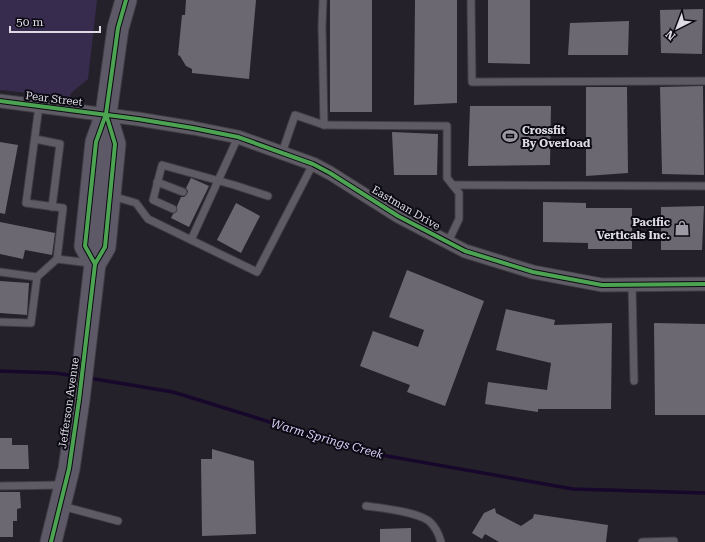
<svg xmlns="http://www.w3.org/2000/svg" width="705" height="542" viewBox="0 0 705 542" font-family="'Roboto Serif',serif">
  <style>
    .green { fill: #372b4e }
    .lines { fill: none; stroke-linecap: round; stroke-linejoin: round }
    .stream { stroke: #17082b; stroke-width: 3.5 }
    .building { fill: #6b6871 }
    .lane-casing { stroke: #403d45; stroke-width: 9 }
    .street-casing { stroke: #403d45; stroke-width: 15 }
    .primary-casing { stroke: #403d45; stroke-width: 23 }
    .lane { stroke: #5e5b64; stroke-width: 7 }
    .street { stroke: #5e5b64; stroke-width: 13 }
    .primary { stroke: #5d5966; stroke-width: 21 }
    .cycleway-casing { stroke: #0b0911; stroke-width: 6 }
    .cycleway { stroke: #4ca352; stroke-width: 4 }
    .labels { text-anchor: middle; dominant-baseline: central; stroke-width: 4; stroke-linejoin: round; paint-order: stroke }
    .street-label { font-size: 11px; fill: #dedbe7; stroke: #0b0911 }
    .poi-label { font-size: 11px; font-weight: bold; fill: #dedbe7; stroke: #0b0911; text-anchor: start }
    .water-label { font-size: 12px; font-style: italic; fill: #dbcffa; stroke: #0b0911 }
  </style>
  <rect width="100%" height="100%" fill="#24212b"/>
  <path class="green" d="M0 0H97L88 79 71 93 70 98 0 90Z"/>
  <g class="lines">
    <g class="stream">
      <path d="M0 371 55 373 75 376"/>
      <path d="M89 378 173 392 370 453 573 489 705 493"/>
    </g>
  </g>
  <g class="building">
    <path d="M186 0H256L249 79 192 73V69L186 66 180 56 178 55 182 15H185Z"/>
    <rect x="330" y="0" width="42" height="112"/>
    <path d="M415 0H457V103L414 105Z"/>
    <path d="M488 0H530V64L488 63Z"/>
    <path d="M703 9 702 54 661 53 660 10Z"/>
    <path d="M629 21 628 55H568L570 23Z"/>
    <path d="M703 86 704 175 662 174 660 87Z"/>
    <path d="M586 87H627L628 173 586 176Z"/>
    <path d="M470 106H551L550 165 468 166Z"/>
    <path d="M392 132 438 134 437 175H394Z"/>
    <path d="M0 142 18 145 5 214 0 213Z"/>
    <path d="M191 178 209 186 189 227 171 218 173 214 177 211V206L181 197H184L187 194 188 191 186 188Z"/>
    <path d="M543 202 586 203V208H632V249H588V243L543 242Z"/>
    <path d="M236 203 260 216 241 253 217 240Z"/>
    <path d="M704 206 702 250H661V207Z"/>
    <path d="M0 222 55 233 52 255 25 250 23 259 0 254Z"/>
    <path d="M407 270 484 301 445 406 407 392 410 385 360 366 373 331 418 347 424 330 389 317Z"/>
    <path d="M0 281 29 283 27 315 0 313Z"/>
    <path d="M506 309 555 320 554 325 612 323 611 409H538V412L485 404 488 382 547 390 551 363 496 350Z"/>
    <path d="M654 323 705 324V415H655Z"/>
    <path d="M0 438H12V445H28L29 469H0Z"/>
    <path d="M212 449 254 461 256 534 202 536 201 459H212Z"/>
    <path d="M0 492H20L21 508 17 509V521H13V537H0Z"/>
    <path d="M495 508 496 513 521 526 533 518 534 514 608 525 606 542H499L485 534 482 539 472 533 484 513Z"/>
    <path d="M411 528V542H380V529Z"/>
  </g>
  <g class="lines">
    <g class="lane-casing">
      <g id="lane">
        <path d="M471 0 472 82 705 81"/>
        <path d="M39 106 26 203 63 208 57 259"/>
        <path d="M324 125 447 126V178L459 193V219L448 242"/>
        <path d="M35 139 60 144 52 207"/>
        <path d="M282 153 295 115 324 125 322 26 323 0"/>
        <path d="M157 182 183 192"/>
        <path d="M453 185 705 186"/>
        <path d="M112 196 136 203 148 219 257 272 313 164"/>
        <path d="M173 209 153 200 162 165 234 185 268 196"/>
        <path d="M191 240 238 137"/>
        <path d="M0 272 37 277"/>
        <path d="M632 284 634 381"/>
        <path d="M0 322 31 323 37 277 57 259 90 263"/>
        <path d="M0 486 64 485"/>
        <path d="M62 506 118 521"/>
        <path d="M366 506C381 508 421 512 431 523 436 528 439 535 441 542"/>
        <path d="M642 542 674 541"/>
      </g>
    </g>
    <g class="street-casing">
      <path id="street" d="M0 101 138 119 193 128 238 137 313 164 330 173 398 216 465 251 533 272 602 285 705 284"/>
    </g>
    <g class="primary-casing">
      <g id="primary">
        <path d="M95 264 85 246 96 142 106 114 118 28 126 0"/>
        <path d="M51 542 69 469 79 400 95 264 105 247 115 144 106 114"/>
      </g>
    </g>
    <use href="#lane" class="lane"/>
    <use href="#street" class="street"/>
    <use href="#primary" class="primary"/>
    <g class="cycleway-casing">
      <g id="cycleway">
        <path d="M0 101 138 119 193 128 238 137 313 164 330 173 398 216 465 251 533 272 602 285 705 284"/>
        <path d="M95 264 85 246 96 142 106 114 118 28 126 0"/>
        <path d="M51 542 69 469 79 400 95 264 105 247 115 144 106 114"/>
      </g>
    </g>
    <use href="#cycleway" class="cycleway"/>
  </g>
  <defs>
    <g id="stadium-bare" transform="scale(1.2)"><path d="M0-5a6.5 5 0 1 0 0 10a6.5 5 0 1 0 0-10ZM-3.5-1.8h7v3.6h-7Z" fill="#9d9aa5" stroke="#0b0911" stroke-width="2.5" paint-order="stroke"/></g>
    <g id="shop-bare" transform="scale(1.2)"><path d="M-5-2.5h2.3a2.7 3.5 0 0 1 5.4 0H5L5.5 6h-11ZM-1.5-2.5h3a1.5 2.3 0 0 0-3 0Z" fill="#9d9aa5" stroke="#0b0911" stroke-width="2.5" paint-order="stroke"/></g>
  </defs>
  <g fill-rule="evenodd">
    <use href="#stadium-bare" x="510" y="136"/>
    <use href="#shop-bare" x="682" y="228"/>
  </g>
  <g class="labels">
    <g class="street-label">
      <text transform="translate(54 99) rotate(7)">Pear Street</text>
      <text transform="translate(406 208) rotate(30)">Eastman Drive</text>
      <text transform="translate(69 403) rotate(-82)">Jefferson Avenue</text>
    </g>
    <g class="poi-label">
      <text x="522" y="130">Crossfit<tspan x="522" dy="13">By Overload</tspan></text>
      <text x="670" y="222" text-anchor="end">Pacific<tspan x="670" dy="13">Verticals Inc.</tspan></text>
    </g>
    <g class="water-label">
      <text transform="translate(327 439) rotate(16)">Warm Springs Creek</text>
    </g>
  </g>
  <g transform="translate(677 28) rotate(222)" stroke="#0b0911" stroke-width="3" paint-order="stroke">
  <path d="M0-3L7 15L0 10L-7 15Z" fill="#dedbe7"/>
  <text y="-6" font-size="11" font-weight="bold" text-anchor="middle" fill="#dedbe7">N</text>
  </g>
  <path d="M10 26v6h90v-6" fill="none" stroke="#dedbe7" stroke-width="2"/>
  <text x="16" y="26" font-size="12" fill="#dedbe7" stroke="#0b0911" stroke-width="3" paint-order="stroke">50 m</text>
</svg>
